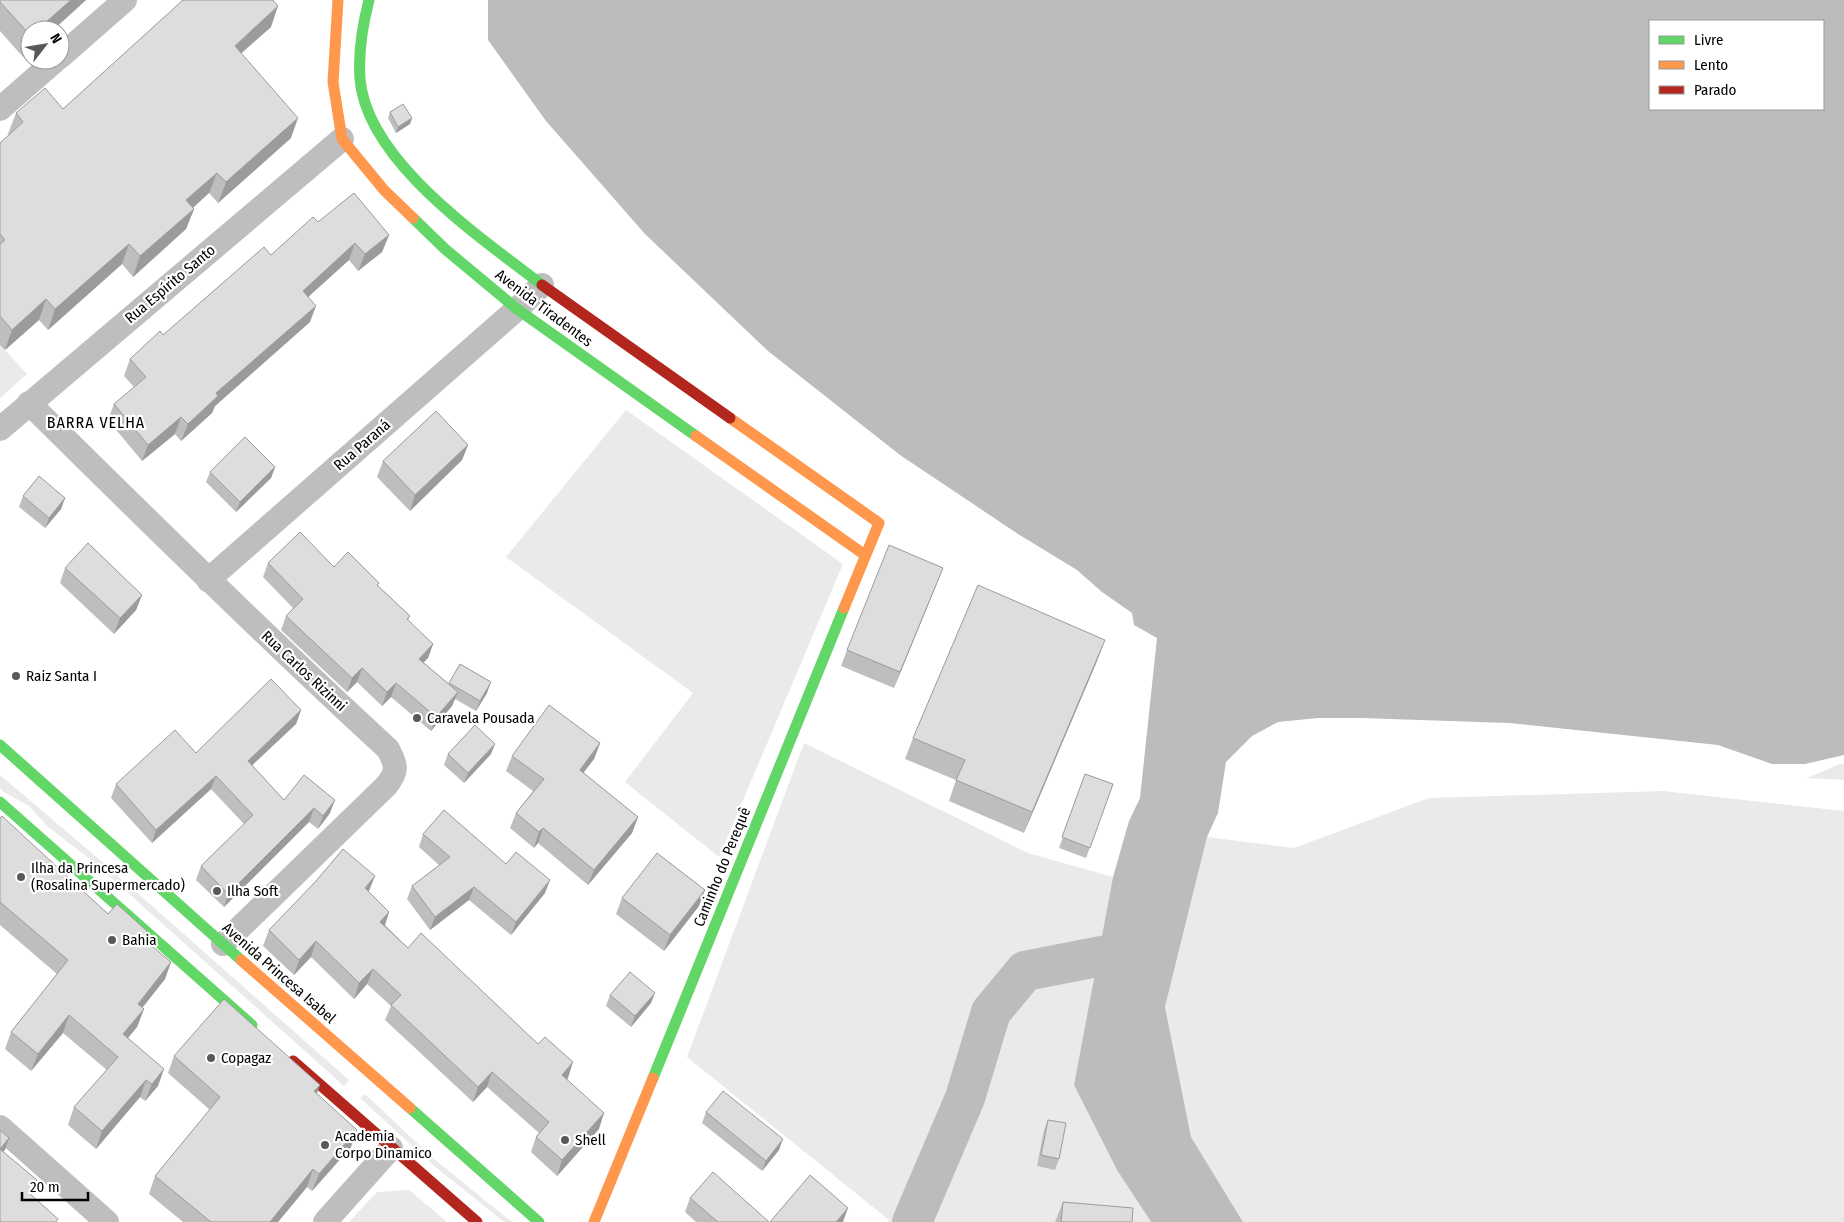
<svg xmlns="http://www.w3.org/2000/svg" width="1844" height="1222" viewBox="0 0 1844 1222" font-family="'Fira Sans Condensed',sans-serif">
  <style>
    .green { fill: #eaeaea }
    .water { fill: #bcbcbc; fill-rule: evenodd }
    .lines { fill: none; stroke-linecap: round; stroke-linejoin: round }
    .river { stroke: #bcbcbc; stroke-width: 40 }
    .street { stroke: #bebebe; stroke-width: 24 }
    .fast { stroke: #63d668; stroke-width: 11 }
    .slow { stroke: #ff974d; stroke-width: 11 }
    .jam { stroke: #b3261e; stroke-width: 11 }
    .wall { fill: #bebebe }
    .shaded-wall { fill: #9b9b9b }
    .building { fill: #ddd; stroke: #9b9b9b }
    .poi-dot { fill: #595959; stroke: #fff; stroke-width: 2 }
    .labels { text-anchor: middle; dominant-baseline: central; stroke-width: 4.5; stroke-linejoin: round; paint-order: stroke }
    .street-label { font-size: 15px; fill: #000; stroke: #fff }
    .poi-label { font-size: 15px; fill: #000; stroke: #fff; text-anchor: start }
    .neighbourhood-label { font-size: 16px; letter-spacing: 1px; fill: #000; stroke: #fff }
  </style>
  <rect width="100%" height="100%" fill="#fff"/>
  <g class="green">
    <path d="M0 345 27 374 0 398Z"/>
    <path d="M626 410 843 564 719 857 625 782 693 693 506 557Z"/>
    <path d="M804 743 1028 853 1113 877 1074 1085 1117 1170 1151 1222H888L889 1220 687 1057Z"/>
    <path d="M1840 764 1844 765V780L1807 778Z"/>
    <path d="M0 775 100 860 349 1080 344 1086 90 859 48 827 29 806 2 791 0 787Z"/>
    <path d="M1663 791 1844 811V1222H1243L1191 1137 1165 1007 1207 837 1294 848 1429 798Z"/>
    <path d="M365 1094 434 1159 512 1222H504L433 1165 360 1098Z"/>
    <path d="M409 1190 447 1222H349L377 1192Z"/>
  </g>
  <path class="water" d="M488 0H1844V755L1805 764H1772L1718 745 1509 723 1361 718H1318L1278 722 1252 736 1226 762 1218 813 1207 837 1165 1007 1191 1137 1243 1222H1151L1117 1170 1074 1085 1113 877 1129 821 1140 798 1157 638 1134 625 1132 613 1102 592 1077 570 1018 534 900 455 768 351 645 234 546 121 488 40ZM1650 21H1823V109H1650Z"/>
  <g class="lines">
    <path class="river" d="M912 1222 965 1098 991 1012 1025 971 1143 948"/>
    <g class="street">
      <path d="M60 57 125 0"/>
      <path d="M0 109 56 60"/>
      <path d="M29 403C147 520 265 636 388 749 397 766 398 771 386 786L223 944"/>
      <path d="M0 429 342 139"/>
      <path d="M208 580 517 309 542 285"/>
      <path d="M0 1127 107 1222"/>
      <path d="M325 1222 391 1148"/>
    </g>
    <g class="fast">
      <path d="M369 0C362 27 358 51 360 79 367 162 482 238 542 285"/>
      <path d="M413 218 445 249 517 309 696 436"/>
      <path d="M0 745 241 960"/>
      <path d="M0 802 252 1025"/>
      <path d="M653 1078 844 608"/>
      <path d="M410 1108 539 1222"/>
    </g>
    <g class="slow">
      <path d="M338 0 333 82 342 139 384 190 413 218"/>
      <path d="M730 418 879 523 844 608"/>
      <path d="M696 436 865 555"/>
      <path d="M241 960 410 1108"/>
      <path d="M594 1222 653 1078"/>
    </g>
    <g class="jam">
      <path d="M542 285 730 418"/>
      <path d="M293 1061 477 1222"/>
    </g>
  </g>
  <g class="wall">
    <path d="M0 0H86L53 30H30V51L23 57 0 31Z"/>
    <path d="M181 0H273L271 27 241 53 291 138 218 203 209 193 193 208 194 209 186 229 133 277 122 264 48 330 39 320 5 350 0 345V143L9 135 8 134 16 113 63 109 182 1Z"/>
    <path d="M390 112 412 118 410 124 396 133 388 118Z"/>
    <path d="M318 222 389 235 382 252 358 271 349 260 308 297 310 322 215 406 212 413 181 441 175 434 142 461 108 420 114 404 134 387 124 376 130 359 163 335 271 255Z"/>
    <path d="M468 445 462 460 410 511 377 477 383 461Z"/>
    <path d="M275 467 271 478 236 512 206 482 210 472Z"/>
    <path d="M23 496 65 498 61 509 45 528 19 507Z"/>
    <path d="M268 563 334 567 378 586 410 616 408 621 433 644 428 658 423 662 449 684 460 664 487 693 476 711 455 699 452 706 431 731 391 697 382 706 357 682 347 692 281 630 286 616 293 608 263 577Z"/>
    <path d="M65 568 142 595 136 610 114 634 60 583Z"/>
    <path d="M937 583 894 688 841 666 847 650Z"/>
    <path d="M1097 661 1024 833 949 801 956 780 905 759 913 738Z"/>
    <path d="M301 710 296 724 252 765 284 800 330 813 318 829 309 822 224 907 196 880 201 866 244 824 211 789 152 843 111 798 116 784Z"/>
    <path d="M600 743 594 759 583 773 638 817 632 833 588 885 538 843 534 848 510 828 516 813 533 791 506 771 512 756Z"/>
    <path d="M448 754H491L464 783 444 765Z"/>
    <path d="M1085 774 1113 784 1086 858 1059 848Z"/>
    <path d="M0 818 108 914 144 940 171 962 165 979 142 1008 144 1009 137 1027 128 1038 158 1086 145 1101 140 1097 96 1149 68 1125 74 1107 107 1070 63 1033 31 1071 5 1049 11 1032 57 974 0 925Z"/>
    <path d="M423 834 506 864 545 893 511 935 469 900 430 930 407 899 412 886 439 865 419 847Z"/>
    <path d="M369 891V892L389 912 385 925 408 948 568 1078 567 1079 599 1129 557 1176 531 1152 536 1137 539 1133 487 1087 473 1102 385 1020 391 1006 367 984 354 999 311 957 294 975 263 946 269 930Z"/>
    <path d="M622 898 699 906 664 951 616 914Z"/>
    <path d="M610 995 651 1003 631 1027 606 1006Z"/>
    <path d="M174 1056 317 1094 351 1147 312 1191 307 1187 278 1222H183L149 1194 155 1176 210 1110 168 1073Z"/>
    <path d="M706 1112 779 1150 762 1171 702 1123Z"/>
    <path d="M1048 1120 1059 1159 1055 1170 1037 1166 1044 1130Z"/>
    <path d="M690 1198 769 1222H696L685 1212Z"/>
    <path d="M1063 1202 1132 1222H1055Z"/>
  </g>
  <g class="shaded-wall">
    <path d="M71 0H86L53 30H37Z"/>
    <path d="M278 6 271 27 227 66 235 46Z"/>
    <path d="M30 38V51L23 57Z"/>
    <path d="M298 118 291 138 218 203 226 182Z"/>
    <path d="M412 118 410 124 396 133 398 127Z"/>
    <path d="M217 173 209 193 179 220 186 200Z"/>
    <path d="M194 209 186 229 133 277 140 256Z"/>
    <path d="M389 235 382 252 358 271 365 254Z"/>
    <path d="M355 243 349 260 297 307 303 291Z"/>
    <path d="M129 244 122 264 48 330 55 309Z"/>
    <path d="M46 299 39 320 5 350 12 330Z"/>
    <path d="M316 306 310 322 215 406 212 413 181 441 188 424 216 393Z"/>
    <path d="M181 417 175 434 142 461 148 445Z"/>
    <path d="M468 445 462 460 410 511 415 495Z"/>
    <path d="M275 467 271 478 236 512 240 502Z"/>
    <path d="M65 498 61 509 45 528 49 518Z"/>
    <path d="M943 568 937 583 894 688 900 672Z"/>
    <path d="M142 595 136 610 114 634 120 618Z"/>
    <path d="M1105 640 1097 661 1024 833 1032 812Z"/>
    <path d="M433 644 428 658 414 673 419 659Z"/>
    <path d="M362 668 357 682 347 692 352 678Z"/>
    <path d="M491 682 487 693 476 711 480 701Z"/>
    <path d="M396 683 391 697 382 706 387 692Z"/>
    <path d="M458 692 452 706 431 731 436 717Z"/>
    <path d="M301 710 296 724 243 774 248 761Z"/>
    <path d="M600 743 594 759 574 785 580 770Z"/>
    <path d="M495 744 491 754 464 783 468 773Z"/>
    <path d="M216 776 211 789 152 843 156 830Z"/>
    <path d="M335 800 330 813 318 829 323 816Z"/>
    <path d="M314 808 309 822 224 907 228 894Z"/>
    <path d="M638 817 632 833 588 885 594 870Z"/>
    <path d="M543 828 538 843 534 848 539 832Z"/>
    <path d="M375 876 369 891 359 903 365 888Z"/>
    <path d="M550 880 545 893 511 935 516 922Z"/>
    <path d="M474 887 469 900 430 930 435 917Z"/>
    <path d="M705 890 699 906 664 951 670 935Z"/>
    <path d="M389 912 384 928 380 922Z"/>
    <path d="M147 931 141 948 142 938Z"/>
    <path d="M316 941 311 957 294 975 299 960Z"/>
    <path d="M171 962 165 979 131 1022 138 1004Z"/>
    <path d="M373 969 367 984 354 999 359 983Z"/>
    <path d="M655 993 651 1003 631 1027 635 1016Z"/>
    <path d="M144 1009 137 1027 116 1052 123 1034Z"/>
    <path d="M69 1015 63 1033 31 1071 38 1054Z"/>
    <path d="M573 1062 568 1078 557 1090 562 1075Z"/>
    <path d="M164 1069 158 1086 145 1101 152 1084Z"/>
    <path d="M492 1072 487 1087 473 1102 478 1087Z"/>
    <path d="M146 1080 140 1097 96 1149 102 1131Z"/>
    <path d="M320 1085 314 1102V1091Z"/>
    <path d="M604 1113 599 1129 557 1176 562 1160Z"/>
    <path d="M357 1130 351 1147 312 1191 319 1174Z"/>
    <path d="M9 1138 5 1150 0 1155V1149Z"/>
    <path d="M783 1139 779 1150 762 1171 766 1161Z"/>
    <path d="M313 1169 307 1187 278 1222H270Z"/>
    <path d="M37 1180 33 1192 23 1203 28 1192Z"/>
    <path d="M848 1208 843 1222H836Z"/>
  </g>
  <g class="building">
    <path d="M0 0H71L37 30H30V35L0 2Z"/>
    <path d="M183 0H273L278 6 235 46 298 118 226 182 217 173 186 200 194 209 140 256 129 244 55 309 46 299 12 330 0 316V244L5 240 0 234V143L23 122 16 113 45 88 63 109Z"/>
    <path d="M403 104 412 118 398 127 390 112Z"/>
    <path d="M354 193 389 235 365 254 355 243 303 291 316 306 216 393 218 396 188 424 181 417 148 445 114 404 146 377 130 359 160 331 163 335 264 247 271 255 313 217 318 222Z"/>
    <path d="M436 411 468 445 415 495 383 461Z"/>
    <path d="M245 437 275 467 240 502 210 472Z"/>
    <path d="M39 476 65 498 49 518 23 496Z"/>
    <path d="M300 532 334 567 348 552 379 583 377 585 410 616 407 619 433 644 419 659 458 692 436 717 396 683 387 692 362 668 352 678 286 616 303 599 268 563Z"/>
    <path d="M88 543 142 595 120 618 65 568Z"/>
    <path d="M889 545 943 568 900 672 847 650Z"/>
    <path d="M978 585 1105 640 1032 812 956 780 965 760 913 738Z"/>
    <path d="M460 664 491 682 480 701 449 683Z"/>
    <path d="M271 679 301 710 248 761 284 800 304 775 335 800 323 816 314 808 228 894 201 866 253 815 216 776 156 830 116 784 175 730 196 753Z"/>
    <path d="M549 705 600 743 580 770 638 817 594 870 543 828 539 832 516 813 544 779 512 756Z"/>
    <path d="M475 725 495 744 468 773 448 754Z"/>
    <path d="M1085 774 1113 784 1090 848 1062 837Z"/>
    <path d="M444 810 506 864 516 852 550 880 516 922 474 887 435 917 412 886 450 857 423 834Z"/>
    <path d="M2 816 108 914 117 904 147 931 142 938 171 962 138 1004 144 1009 123 1034 164 1069 152 1084 146 1080 102 1131 74 1107 118 1057 69 1015 38 1054 11 1032 68 960 0 902V818Z"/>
    <path d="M343 849 375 876 365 888 389 912 380 922 408 948 421 933 538 1044 545 1037 573 1062 562 1075 604 1113 562 1160 536 1137 549 1122 492 1072 478 1087 391 1005 401 995 373 969 359 983 316 941 299 960 269 930 316 881Z"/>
    <path d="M657 853 705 890 670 935 622 898Z"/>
    <path d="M630 972 655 993 635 1016 610 995Z"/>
    <path d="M224 999 320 1085 314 1091 357 1130 319 1174 313 1169 270 1222H211L155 1176 220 1097 174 1056Z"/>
    <path d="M723 1091 783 1139 766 1161 706 1112Z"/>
    <path d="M1048 1120 1066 1123 1059 1159 1041 1155Z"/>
    <path d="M0 1130 9 1138 0 1149 37 1180 28 1192 58 1219 56 1222H0Z"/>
    <path d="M713 1172 769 1222H718L690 1198Z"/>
    <path d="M810 1175 848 1208 836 1222H770Z"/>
    <path d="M1063 1202 1133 1208 1132 1222H1061Z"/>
  </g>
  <g class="poi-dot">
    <circle cx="16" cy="676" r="5"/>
    <circle cx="417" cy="718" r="5"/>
    <circle cx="21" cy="877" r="5"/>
    <circle cx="217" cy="891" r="5"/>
    <circle cx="112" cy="940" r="5"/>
    <circle cx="211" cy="1058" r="5"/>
    <circle cx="565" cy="1140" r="5"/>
    <circle cx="325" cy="1145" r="5"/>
  </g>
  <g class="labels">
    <g class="street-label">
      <text transform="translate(170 284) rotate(-40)">Rua Espírito Santo</text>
      <text transform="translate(544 308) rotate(37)">Avenida Tiradentes</text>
      <text transform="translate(362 445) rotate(-41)">Rua Paraná</text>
      <text transform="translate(304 671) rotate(43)">Rua Carlos Rizinni</text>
      <text transform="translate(722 867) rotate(-68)">Caminho do Perequê</text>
      <text transform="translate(279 973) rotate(41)">Avenida Princesa Isabel</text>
    </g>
    <g class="poi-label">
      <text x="26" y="676">Raiz Santa I</text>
      <text x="427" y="718">Caravela Pousada</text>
      <text x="31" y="868">Ilha da Princesa<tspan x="31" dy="17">(Rosalina Supermercado)</tspan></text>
      <text x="227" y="891">Ilha Soft</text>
      <text x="122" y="940">Bahia</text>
      <text x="221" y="1058">Copagaz</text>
      <text x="335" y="1136">Academia<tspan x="335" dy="17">Corpo Dinamico</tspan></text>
      <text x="575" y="1140">Shell</text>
    </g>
    <g class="neighbourhood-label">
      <text x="96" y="422">BARRA VELHA</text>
    </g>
  </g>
  <rect x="1649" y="20" width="175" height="90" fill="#ffffff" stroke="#999999"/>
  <rect x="1659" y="36" width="25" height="8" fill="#63d668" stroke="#999999"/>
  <text x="1694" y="45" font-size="15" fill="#000000">Livre</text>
  <rect x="1659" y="61" width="25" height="8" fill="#ff974d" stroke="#999999"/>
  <text x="1694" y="70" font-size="15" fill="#000000">Lento</text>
  <rect x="1659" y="86" width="25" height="8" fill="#b3261e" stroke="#999999"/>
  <text x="1694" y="95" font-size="15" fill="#000000">Parado</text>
  <g transform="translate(45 45) rotate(59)"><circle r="24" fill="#ffffff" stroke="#999999"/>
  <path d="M0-4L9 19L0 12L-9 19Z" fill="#595959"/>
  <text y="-8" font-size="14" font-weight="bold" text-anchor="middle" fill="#000000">N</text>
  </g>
  <path d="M22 1192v8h66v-8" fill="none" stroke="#000000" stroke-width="2.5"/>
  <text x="30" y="1192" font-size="15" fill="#000000" stroke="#ffffff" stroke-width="4" paint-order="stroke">20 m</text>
</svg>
